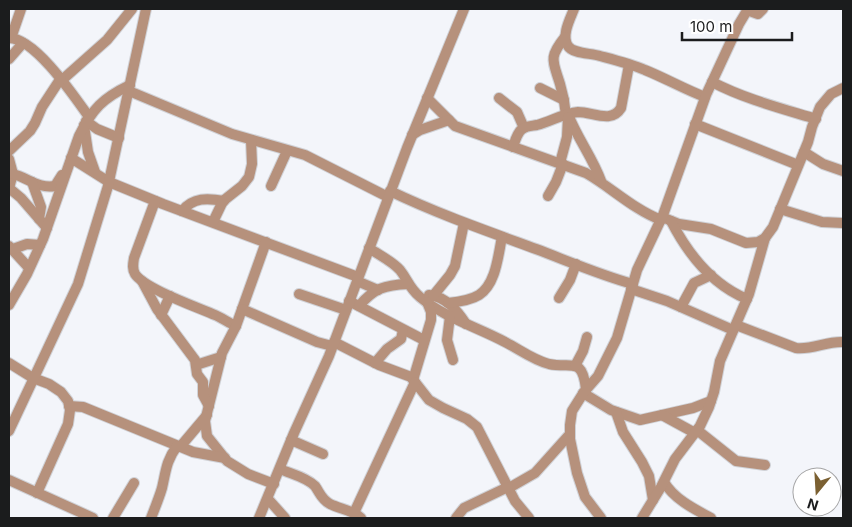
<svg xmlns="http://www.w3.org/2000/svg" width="852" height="527" viewBox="0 0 852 527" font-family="Inter,sans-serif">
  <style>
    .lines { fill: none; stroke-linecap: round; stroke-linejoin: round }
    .minor-casing { stroke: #d0d2d7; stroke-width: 12 }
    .minor { stroke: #b6917c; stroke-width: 10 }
  </style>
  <rect width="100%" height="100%" fill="#f3f5fa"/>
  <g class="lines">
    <g class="minor-casing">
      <g id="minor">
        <path d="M574 9C570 19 561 36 568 46 573 54 591 53 600 56 615 60 631 64 645 70 665 78 684 89 705 97"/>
        <path d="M747 10 758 14 763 9"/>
        <path d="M565 37C548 58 553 61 560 84 563 94 565 104 566 115"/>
        <path d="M9 38C35 38 74 96 89 117"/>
        <path d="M11 38 21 9"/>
        <path d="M9 59 23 43"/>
        <path d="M62 80 107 40 132 9"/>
        <path d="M712 82C745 99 780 108 816 119"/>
        <path d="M540 88 564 100"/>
        <path d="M129 91 232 134 305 155 388 197"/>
        <path d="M427 98 455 126 586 173C612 188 633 209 661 220"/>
        <path d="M499 98 517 112 524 128"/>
        <path d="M568 114C577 138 593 158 601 181"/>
        <path d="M86 121 97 129 119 138"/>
        <path d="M695 124 798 165"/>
        <path d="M84 125 88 152 95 172"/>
        <path d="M412 135 420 130 449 120"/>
        <path d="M513 147C515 141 517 133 522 129 526 126 532 126 537 125 550 122 564 113 578 112 593 112 611 124 621 108L629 65"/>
        <path d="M9 151 30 131 35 123 42 107 61 78"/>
        <path d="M804 152 823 164 843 171"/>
        <path d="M71 158 109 182 163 204 358 277"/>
        <path d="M9 159 13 174 9 188"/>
        <path d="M560 163 567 137 568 117"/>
        <path d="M13 174C28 178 39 189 55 186L62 175"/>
        <path d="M32 182 41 207 39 219"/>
        <path d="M271 186 287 151"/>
        <path d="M9 188 21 198 47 228"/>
        <path d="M390 191C438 214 487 231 536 249 568 261 600 275 633 284"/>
        <path d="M548 196 556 182 563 164"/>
        <path d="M155 201 134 258C133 264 132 269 135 274 145 289 197 307 215 315 222 318 229 323 236 326"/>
        <path d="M780 209 822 222 843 223"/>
        <path d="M182 211C193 197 208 198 224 201"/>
        <path d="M662 217 679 224 711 229 746 243 758 242 765 238 773 227 808 142 812 127 820 107 831 94 843 88"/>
        <path d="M671 221C688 254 713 285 747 299"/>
        <path d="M213 222 223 201 242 186 249 177 252 164 251 140"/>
        <path d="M266 242 236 326 222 353 205 421 207 436 227 461 248 474 274 484"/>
        <path d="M9 246 29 268"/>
        <path d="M369 248C379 255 392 261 400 270 408 280 409 288 420 297 445 318 477 327 505 342 519 349 533 360 549 364 572 369 582 356 586 389"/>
        <path d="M13 249 27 244 40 245"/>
        <path d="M142 281 157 309 195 360 197 374 203 382V395L209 406"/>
        <path d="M357 281 378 290"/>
        <path d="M631 289 667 301 733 330"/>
        <path d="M299 294 346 310"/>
        <path d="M429 295C446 297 457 310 466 324"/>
        <path d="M433 296 450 275 455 266 464 223"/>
        <path d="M559 298 570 280 576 264"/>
        <path d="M349 301 424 340"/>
        <path d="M448 303C458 302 471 300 479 295 496 284 498 256 502 237"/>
        <path d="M9 305 27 274 43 239 79 136C92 109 103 98 130 85"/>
        <path d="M359 306C374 288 385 285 408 284"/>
        <path d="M681 307 694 283 711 275"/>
        <path d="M242 309 317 342 332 346"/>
        <path d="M161 315 170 296"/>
        <path d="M450 316 447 340 453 360"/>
        <path d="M736 325 796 348C812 350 827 341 843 342"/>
        <path d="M334 342 379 365 411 377 429 400 443 408 467 419 477 427 515 501 529 518"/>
        <path d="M9 363 33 378 49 384 61 392 68 401 70 410 68 424 37 493"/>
        <path d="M375 363 387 349 401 339 403 330"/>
        <path d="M196 365 221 357"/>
        <path d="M575 366 583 351 587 337"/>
        <path d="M413 380 431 320V312L427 302"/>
        <path d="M583 393 611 410 640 420 693 408 711 401"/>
        <path d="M69 406 83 407 193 452 225 458"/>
        <path d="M616 412 623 432 642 462 649 476 653 500"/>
        <path d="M662 415 695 433"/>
        <path d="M697 430 736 461 765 465"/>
        <path d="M9 431 78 284 108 186 146 9"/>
        <path d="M291 440 323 454"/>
        <path d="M180 447 207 415"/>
        <path d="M280 469C291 474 306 477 315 486 320 493 321 499 330 504 340 509 353 510 361 518"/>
        <path d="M9 480 93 518"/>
        <path d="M664 482C674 499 694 509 711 518"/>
        <path d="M509 488 535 473 570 434"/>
        <path d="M268 499 285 518"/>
        <path d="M354 513 415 382"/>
        <path d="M113 518 134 483"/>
        <path d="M151 518C155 508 159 498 162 488 166 471 166 461 177 446"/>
        <path d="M259 518 294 433 329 356 407 148 464 9"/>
        <path d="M456 518 464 508 508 487"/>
        <path d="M601 518 585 497 577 473 570 439V425L572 411 584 392 598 376 617 338 637 270 663 215 706 95 739 24 748 9"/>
        <path d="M642 518 661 487 675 459 700 426 709 407 714 392 720 361 749 294 765 238"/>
      </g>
    </g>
    <use href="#minor" class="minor"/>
  </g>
  <rect width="852" height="527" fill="none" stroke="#1b1c1d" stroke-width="20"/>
  <g transform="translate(817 492) rotate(198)"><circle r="24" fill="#ffffff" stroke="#a4a4a5"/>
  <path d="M0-4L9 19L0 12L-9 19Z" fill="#7b6032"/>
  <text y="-8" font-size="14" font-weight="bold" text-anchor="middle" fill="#1b1c1d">N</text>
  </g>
  <path d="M682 32v8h110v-8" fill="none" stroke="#1b1c1d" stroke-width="2.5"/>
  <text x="690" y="32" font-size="15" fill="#1b1c1d" stroke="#ffffff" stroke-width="4" paint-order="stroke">100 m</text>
</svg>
